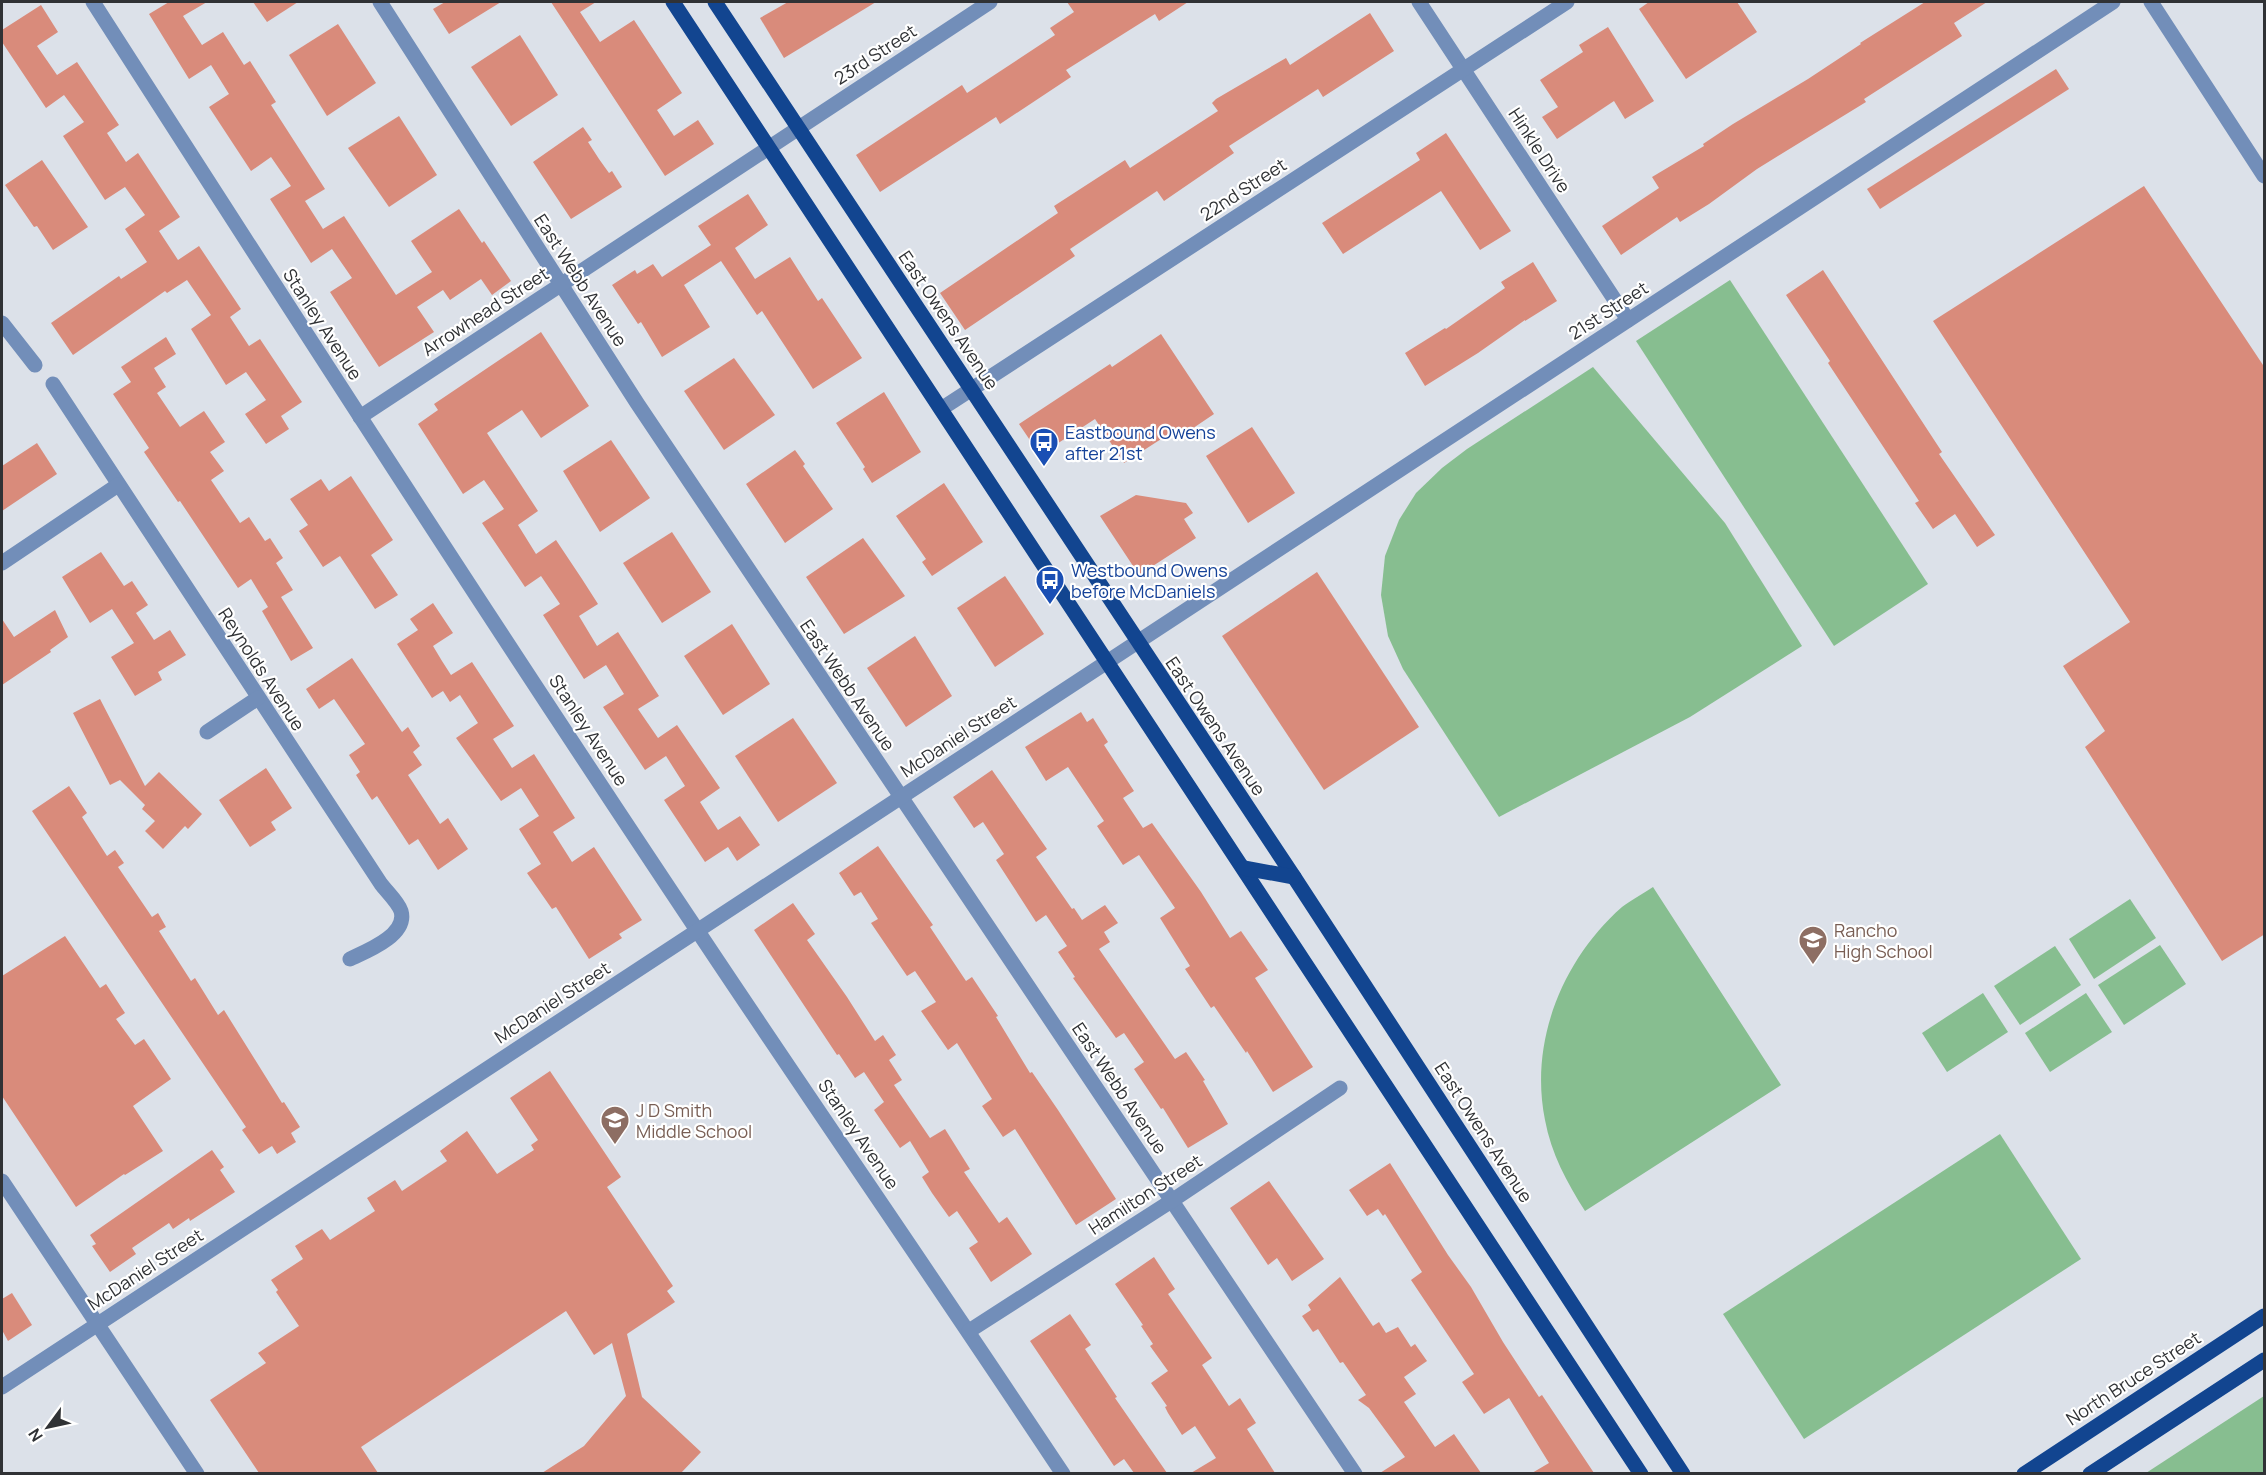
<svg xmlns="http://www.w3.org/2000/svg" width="2266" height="1475" viewBox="0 0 2266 1475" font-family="Manrope,sans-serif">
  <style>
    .green { fill: #87be90 }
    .building { fill: #d98b7b }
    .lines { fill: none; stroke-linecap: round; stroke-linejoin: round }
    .minor { stroke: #728eb9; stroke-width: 15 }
    .major { stroke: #124590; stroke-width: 15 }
    .labels { text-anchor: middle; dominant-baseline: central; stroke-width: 4.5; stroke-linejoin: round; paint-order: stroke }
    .street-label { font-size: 18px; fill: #303235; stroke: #fff }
    .transit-label { font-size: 18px; fill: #164399; stroke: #fff; text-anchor: start }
    .education-label { font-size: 18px; fill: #785e54; stroke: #fff; text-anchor: start }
  </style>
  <rect width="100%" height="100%" fill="#dce1e9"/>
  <g class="green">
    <path d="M1730 280 1928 584 1834 646 1636 341Z"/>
    <path d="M1593 367 1725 523 1802 646 1690 717 1499 817 1403 669 1388 636 1381 595 1385 556 1399 520 1416 493 1442 468 1467 449Z"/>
    <path d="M1653 887 1781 1085 1585 1211C1567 1183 1551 1153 1545 1120 1529 1041 1563 959 1622 907 1631 900 1643 894 1653 887Z"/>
    <path d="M2130 899 2156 938 2094 979 2069 939Z"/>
    <path d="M2160 945 2186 984 2124 1025 2098 985Z"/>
    <path d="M2055 946 2081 985 2020 1025 1994 986Z"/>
    <path d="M1983 993 2008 1032 1947 1072 1922 1033Z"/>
    <path d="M2086 993 2112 1032 2050 1072 2025 1033Z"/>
    <path d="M2000 1134 2081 1259 1804 1439 1723 1314Z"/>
    <path d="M2264 1396V1473H2146Z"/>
  </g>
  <g class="building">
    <path d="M169 2H207L183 16 202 45 223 32 244 65 250 61 276 102 271 105 325 189 305 201 323 229 344 216 396 295 432 272 411 241 459 209 482 243 484 241 511 281 492 295 481 279 450 300 443 290 417 307 434 332 379 367 330 292 352 278 332 249 311 263 270 199 291 186 271 157 251 171 209 107 229 94 211 65 189 79 149 14Z"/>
    <path d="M253 2H298L267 22Z"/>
    <path d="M445 2H501L449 34 433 9Z"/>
    <path d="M551 2H596L580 12 600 42 634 20 682 93 657 110 674 136 698 120 714 144 665 176Z"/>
    <path d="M788 2H876L784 58 760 18Z"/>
    <path d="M1067 2H1188L1159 21 1155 14 1066 70 1071 77 1000 124 996 117 880 192 856 155 962 85 967 93 1055 35 1050 28 1074 12Z"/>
    <path d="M1649 2H1737L1757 32 1686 79 1639 9Z"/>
    <path d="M1925 2H1987L1954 23 1962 36 1864 99 1866 102 1757 169 1709 204 1680 222 1677 217 1621 255 1602 226 1659 188 1652 177 1704 146 1703 144 1733 124 1808 79 1861 44 1860 43Z"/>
    <path d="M41 5 58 32 37 46 57 75 77 62 119 125 107 133 126 162 138 153 180 217 159 231 178 260 199 246 241 309 230 317 249 346 260 339 302 402 281 416 289 429 266 444 245 414 266 400 246 372 226 385 191 329 211 315 187 280 167 293 165 291 73 355 51 323 119 276 121 279 147 262 125 229 145 215 125 187 105 200 63 136 84 122 64 95 46 108 2 42V30Z"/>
    <path d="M1370 13 1394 51 1323 97 1318 89 1268 121 1229 146 1234 153 1164 201 1157 191 1070 249 1075 256 965 330 940 293 1058 213 1054 206 1125 160 1130 168 1218 111 1212 103 1216 99 1286 58 1290 65Z"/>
    <path d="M338 24 376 83 327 116 289 55Z"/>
    <path d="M1608 27 1654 101 1625 119 1614 101 1557 139 1542 117 1558 107 1540 80 1583 52 1579 45Z"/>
    <path d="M520 35 558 95 511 126 471 67Z"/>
    <path d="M2056 69 2069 89 1880 209 1867 189Z"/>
    <path d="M399 116 437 175 389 207 348 148Z"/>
    <path d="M583 127 592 140 588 142 599 159 609 173 612 171 622 187 571 219 533 162Z"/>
    <path d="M1446 133 1511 231 1480 250 1441 191 1343 254 1322 223 1420 160 1416 153Z"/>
    <path d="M42 160 88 227 53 250 37 226 34 227 5 185Z"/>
    <path d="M2144 186 2265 368V934L2222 961 2085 747 2105 731 2063 666 2130 622 1933 321Z"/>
    <path d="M748 194 768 225 735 248 755 279 790 257 818 301 822 298 862 358 813 389 762 311 757 315 721 261 684 285 710 327 662 357 641 322 638 324 612 285 635 270 637 274 653 264 662 277 711 245 698 226Z"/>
    <path d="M1533 262 1557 301 1525 321V320L1478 353 1425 386 1405 353 1445 328 1446 329 1505 288 1501 282Z"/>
    <path d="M1823 270 1942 452 1939 454 1995 535 1977 547 1955 514 1933 529 1915 503 1919 501 1828 363 1830 361 1786 295Z"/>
    <path d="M541 332 589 406 541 438 522 410 487 433 538 511 518 525 536 554 556 540 582 579 598 604 579 616 597 646 618 632 659 696 638 709 658 738 677 725 720 788 700 802 718 830 740 816 760 845 737 861 728 847 705 862 664 800 685 786 666 756 645 770 603 707 624 694 606 665 584 679 543 615 560 604 541 576 525 587 482 523 504 509 484 480 463 494 418 424 438 410 434 404Z"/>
    <path d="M1161 334 1214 414 1177 439 1172 432 1124 463 1095 419 1040 455 1019 424 1110 364 1112 367Z"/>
    <path d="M166 337 176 354 154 368 166 387 157 393 180 427 204 411 225 442 210 452 224 471 211 480 240 523 249 517 265 541 270 538 283 558 276 563 293 590 281 597 313 648 291 661 262 611 268 607 251 579 238 588 180 501 178 502 144 452 149 448 113 394 131 382 121 367Z"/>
    <path d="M734 358 775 415 724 450 684 391Z"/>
    <path d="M884 392 921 452 872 483 863 469 865 467 836 423Z"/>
    <path d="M1252 427 1295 493 1248 523 1206 456Z"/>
    <path d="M611 440 650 498 600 532 563 471Z"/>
    <path d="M37 443 57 474 2 511V466Z"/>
    <path d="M795 450 805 464 803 466 833 509 785 543 746 484Z"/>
    <path d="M351 476 393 540 371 555 398 595 375 609 340 556 323 567 299 531 308 525 290 499 321 479 329 491Z"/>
    <path d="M944 483 983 542 932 576 922 562 926 559 896 516Z"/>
    <path d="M1136 495 1186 503 1193 513 1184 519 1196 538 1139 575 1100 516Z"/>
    <path d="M672 532 711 592 662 623 623 563Z"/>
    <path d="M863 538 905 596 844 634 806 577Z"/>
    <path d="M101 552 124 586 132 581 148 605 136 613 154 640 170 630 186 655 158 672 162 680 135 696 111 657 134 643 112 609 90 623 62 577Z"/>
    <path d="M1317 572 1419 727 1324 790 1222 636Z"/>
    <path d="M1005 576 1044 634 995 667 957 608Z"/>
    <path d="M433 603 453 633 433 646 442 661 451 675 472 662 514 726 493 739 512 768 534 754 575 818 553 832 572 862 594 847 642 920 619 934 622 938 589 959 556 907 552 909 527 873 541 864 519 829 539 816 521 788 501 801 456 738 478 723 460 695 450 702 443 691 432 698 397 644 418 630 410 619Z"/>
    <path d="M55 610 68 637 50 650 51 652 2 685V619L14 637Z"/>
    <path d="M732 624 770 684 723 715 684 656Z"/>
    <path d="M915 636 952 696 906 727 867 668Z"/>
    <path d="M352 658 402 732 408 727 420 746 413 752 422 765 408 775 440 824 448 818 468 849 438 870 418 839 409 845 377 796 372 800 356 775 360 772 349 755 365 744 334 699 319 709 306 689Z"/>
    <path d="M100 699 145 786 159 772 202 814 188 829 185 826 163 849 145 831 155 821 142 809 145 805 120 780 110 785 73 713Z"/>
    <path d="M1081 712 1087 722 1093 718 1108 742 1104 745 1134 791 1123 798 1143 828 1152 823 1201 892 1230 938 1241 931 1268 970 1255 978 1313 1067 1273 1092 1247 1051 1246 1053 1214 1006 1211 1008 1185 969 1190 966 1160 918 1175 908 1139 855 1123 865 1097 826 1104 821 1068 767 1046 781 1025 747Z"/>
    <path d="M793 718 837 783 778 822 735 756Z"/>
    <path d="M266 768 292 808 271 822 276 830 250 847 219 800Z"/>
    <path d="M992 770 1047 849 1036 857 1072 909 1074 908 1082 920 1105 905 1118 923 1104 932 1110 942 1099 949 1175 1059 1186 1052 1205 1080 1203 1081 1228 1124 1188 1148 1163 1108 1161 1109 1134 1069 1144 1062 1124 1033 1116 1038 1073 978 1075 977 1058 952 1067 946 1046 915 1036 922 996 860 1004 854 983 822 974 828 953 797Z"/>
    <path d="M69 786 87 813 82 817 107 856 115 850 124 863 118 867 152 917 158 913 166 927 159 931 191 981 195 978 218 1015 224 1010 282 1103 284 1102 300 1127 291 1133 296 1142 277 1154 272 1146 259 1154 242 1130 246 1127 32 811Z"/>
    <path d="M878 846 933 925 930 927 966 981 972 977 998 1016 996 1017 1030 1073 1032 1072 1058 1110 1116 1199 1076 1225 1015 1129 1003 1137 982 1106 992 1099 957 1043 948 1050 921 1011 936 1002 915 971 907 976 871 923 878 919 861 892 854 896 839 873Z"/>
    <path d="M793 903 815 934 807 940 847 997 875 1041 883 1035 896 1055 889 1060 902 1080 894 1085 930 1138 945 1129 970 1169 964 1172 999 1223 1007 1217 1032 1254 991 1282 969 1248 978 1242 957 1211 949 1217 932 1193 922 1177 929 1172 910 1141 900 1148 874 1110 884 1102 864 1072 855 1078 839 1054 837 1055 754 930Z"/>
    <path d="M65 936 100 988 106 984 125 1013 116 1019 135 1045 144 1039 171 1079 133 1106 163 1151 125 1175 124 1174 76 1207 2 1096V976Z"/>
    <path d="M550 1071 621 1177 607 1187 673 1286 667 1291 675 1302 627 1334 642 1397 701 1452 681 1473H542L584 1446 626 1396 612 1343 594 1355 566 1311 361 1447 378 1473H259L210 1400 266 1363 258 1353 299 1326 276 1292 278 1290 271 1280 303 1259 295 1246 322 1229 330 1240 375 1211 367 1198 395 1180 402 1191 447 1161 440 1151 467 1131 497 1174 534 1150 531 1145 538 1140 510 1098Z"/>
    <path d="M212 1150 224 1167 220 1170 235 1192 190 1221 189 1218 173 1229 169 1223 132 1248 136 1254 110 1272 92 1246 96 1244 90 1235Z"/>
    <path d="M1390 1163 1448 1255 1471 1287 1503 1342 1539 1397 1542 1395 1594 1473H1532L1549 1463 1509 1398 1484 1414 1462 1382 1474 1374 1411 1280 1422 1272 1385 1214 1383 1216 1378 1209 1367 1216 1349 1190Z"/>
    <path d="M1269 1181 1324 1259 1292 1281 1277 1258 1268 1265 1230 1208Z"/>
    <path d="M1154 1257 1175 1289 1168 1294 1212 1358 1202 1365 1229 1406 1240 1398 1256 1423 1247 1429 1275 1473H1191L1216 1458 1195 1426 1182 1435 1168 1413 1165 1407 1167 1406 1151 1383 1168 1371 1150 1346 1153 1344 1141 1326 1143 1325 1115 1284Z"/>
    <path d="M1340 1277 1373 1326 1379 1322 1386 1333 1398 1327 1411 1347 1415 1344 1427 1361 1404 1377 1416 1394 1404 1402 1435 1447 1454 1434 1481 1473H1380L1405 1457 1369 1408 1358 1400 1366 1395 1343 1362 1340 1363 1318 1329 1313 1332 1302 1316 1311 1310 1308 1305Z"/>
    <path d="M12 1293 32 1325 8 1341 2 1330V1299Z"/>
    <path d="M1070 1314 1091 1345 1085 1349 1117 1397 1115 1398 1167 1473H1134L1124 1459 1114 1466 1030 1341Z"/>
  </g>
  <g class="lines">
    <g class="minor">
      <path d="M93 2C292 312 492 623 697 930 818 1112 942 1291 1063 1474"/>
      <path d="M380 2 637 403 1355 1474"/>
      <path d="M1419 2 1628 320"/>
      <path d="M2151 2 2264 176"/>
      <path d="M2 323 35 365"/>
      <path d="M53 384 381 884C387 892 398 902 401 911 408 935 367 951 350 959"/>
      <path d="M941 409 1567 2"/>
      <path d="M360 417 990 2"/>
      <path d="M2 563 118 485"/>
      <path d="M207 732 258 698"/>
      <path d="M2 1181 197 1474"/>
      <path d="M969 1331 1173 1200 1340 1088"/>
      <path d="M2 1387 2113 2"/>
    </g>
    <g class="major">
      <path d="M673 2 1641 1474"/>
      <path d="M715 2 1294 877 1683 1474"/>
      <path d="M1244 868 1294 877"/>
      <path d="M2024 1474 2264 1316"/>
      <path d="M2090 1474 2264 1360"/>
    </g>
  </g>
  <defs>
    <g id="bus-pin" transform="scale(1.5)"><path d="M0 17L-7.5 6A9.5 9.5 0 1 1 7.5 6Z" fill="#1a4fb4" stroke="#fff"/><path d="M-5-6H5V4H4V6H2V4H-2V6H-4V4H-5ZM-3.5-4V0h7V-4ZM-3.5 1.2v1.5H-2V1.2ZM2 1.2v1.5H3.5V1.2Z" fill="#fff"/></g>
    <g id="school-pin" transform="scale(1.5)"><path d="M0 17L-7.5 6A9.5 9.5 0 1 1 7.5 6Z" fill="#8d6e63" stroke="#fff"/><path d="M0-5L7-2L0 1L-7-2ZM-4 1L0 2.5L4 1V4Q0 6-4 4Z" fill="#fff"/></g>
  </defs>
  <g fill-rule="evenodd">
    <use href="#bus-pin" x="1044" y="442"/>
    <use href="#bus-pin" x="1050" y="580"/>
    <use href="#school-pin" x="1813" y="940"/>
    <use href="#school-pin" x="615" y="1120"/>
  </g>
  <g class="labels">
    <g class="street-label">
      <text transform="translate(875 54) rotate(-33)">23rd Street</text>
      <text transform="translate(1540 150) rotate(57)">Hinkle Drive</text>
      <text transform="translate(1243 189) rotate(-33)">22nd Street</text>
      <text transform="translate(581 280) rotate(57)">East Webb Avenue</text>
      <text transform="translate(1608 310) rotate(-33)">21st Street</text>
      <text transform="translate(485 311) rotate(-33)">Arrowhead Street</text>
      <text transform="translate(949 320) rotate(56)">East Owens Avenue</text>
      <text transform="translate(323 324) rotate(57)">Stanley Avenue</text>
      <text transform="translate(262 669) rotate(57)">Reynolds Avenue</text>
      <text transform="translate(848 685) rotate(56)">East Webb Avenue</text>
      <text transform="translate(1216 726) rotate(56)">East Owens Avenue</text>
      <text transform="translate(589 730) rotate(57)">Stanley Avenue</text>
      <text transform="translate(958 736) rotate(-33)">McDaniel Street</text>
      <text transform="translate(552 1002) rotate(-33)">McDaniel Street</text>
      <text transform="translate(1120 1088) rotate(56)">East Webb Avenue</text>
      <text transform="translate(1484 1132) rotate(57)">East Owens Avenue</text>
      <text transform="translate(859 1134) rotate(56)">Stanley Avenue</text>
      <text transform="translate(1145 1194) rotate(-33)">Hamilton Street</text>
      <text transform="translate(145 1269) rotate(-33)">McDaniel Street</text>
      <text transform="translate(2133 1378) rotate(-33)">North Bruce Street</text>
    </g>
    <g class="transit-label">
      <text x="1065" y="432">Eastbound Owens<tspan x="1065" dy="21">after 21st</tspan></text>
      <text x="1071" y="570">Westbound Owens<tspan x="1071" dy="21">before McDaniels</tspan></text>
    </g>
    <g class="education-label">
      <text x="1834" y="930">Rancho<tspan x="1834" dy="21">High School</tspan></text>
      <text x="636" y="1110">J D Smith<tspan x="636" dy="21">Middle School</tspan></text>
    </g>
  </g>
  <rect width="2266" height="1475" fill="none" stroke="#303235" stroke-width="6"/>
  <g transform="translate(48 1427) rotate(237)" stroke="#ffffff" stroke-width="4.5" paint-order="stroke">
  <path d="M0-4.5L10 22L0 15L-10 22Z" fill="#303235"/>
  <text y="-9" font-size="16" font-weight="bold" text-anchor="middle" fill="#303235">N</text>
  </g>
</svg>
